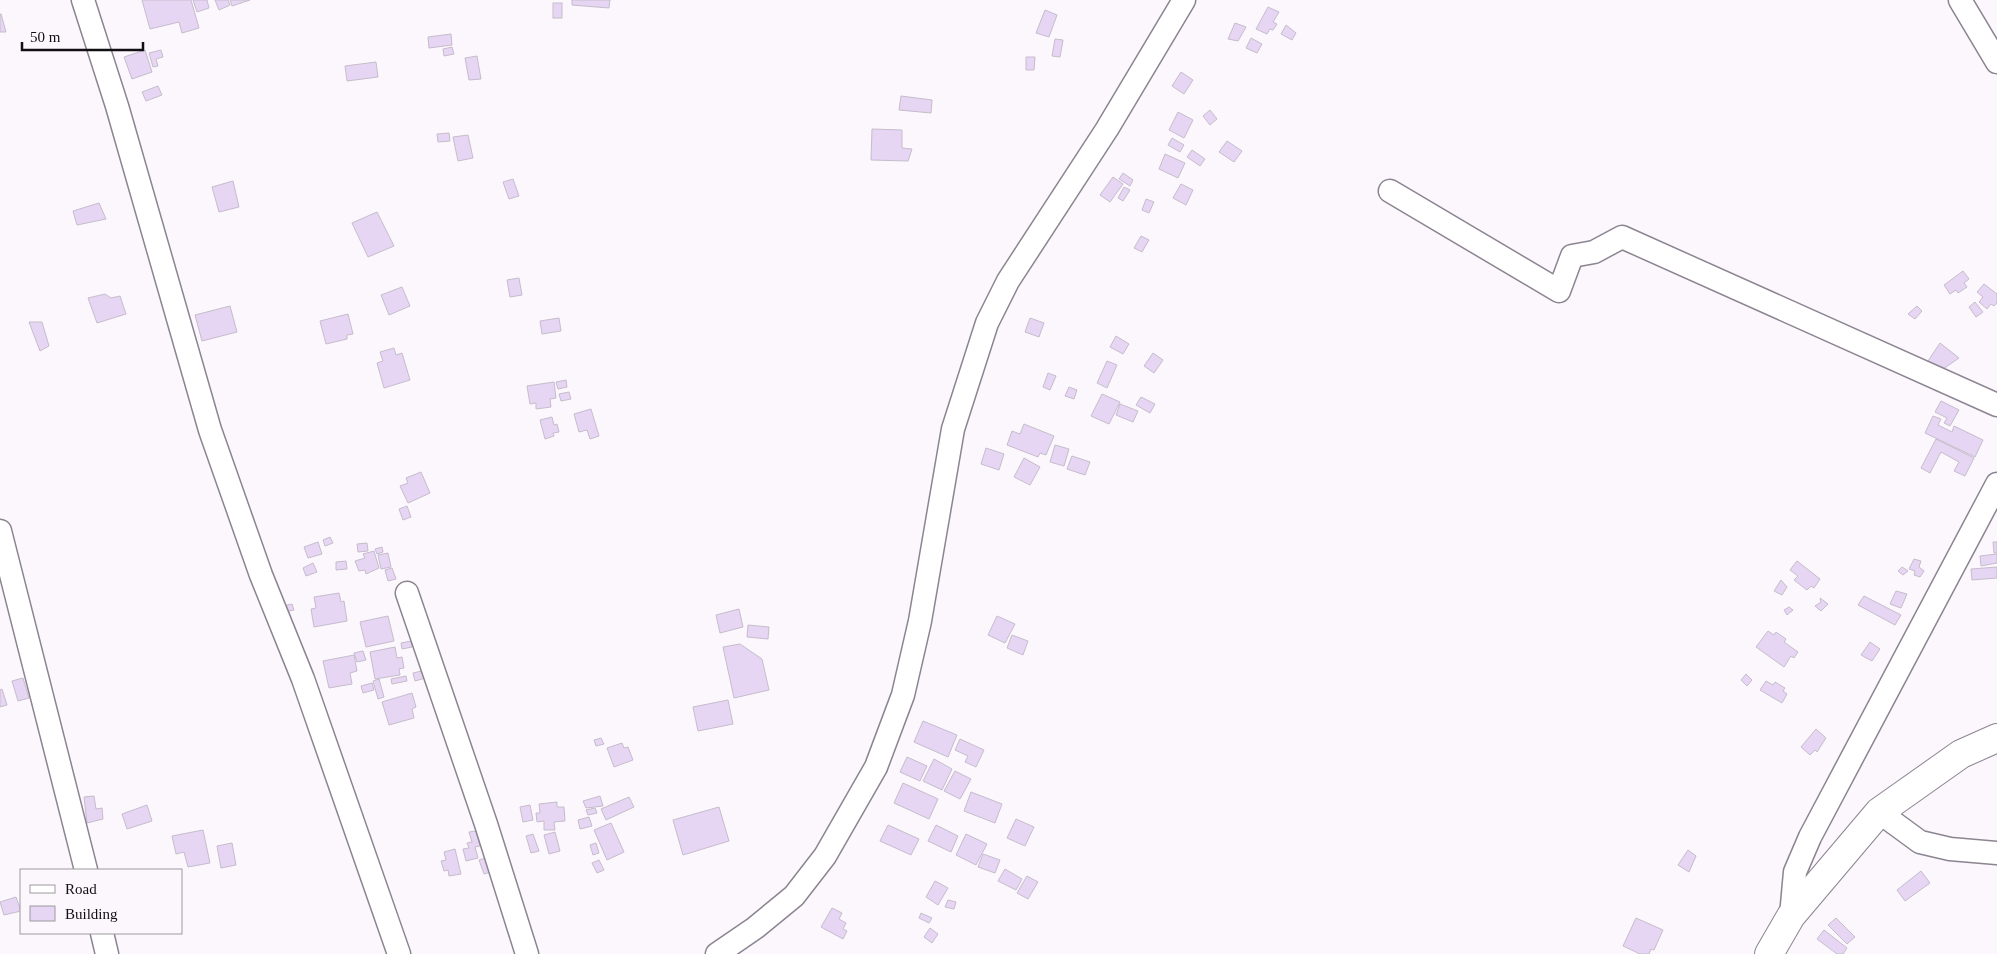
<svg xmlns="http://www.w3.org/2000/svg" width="1997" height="954" viewBox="0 0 1997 954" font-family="Georgia,serif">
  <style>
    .building { fill: #e7d5f4; stroke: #c5bdcb }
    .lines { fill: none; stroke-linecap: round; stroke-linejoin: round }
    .minor-casing { stroke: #8c8491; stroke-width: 25 }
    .major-casing { stroke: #8c8491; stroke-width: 30 }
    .minor { stroke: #fff; stroke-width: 22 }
    .major { stroke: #fff; stroke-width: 28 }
  </style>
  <rect width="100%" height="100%" fill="#fbf7fd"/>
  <g class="building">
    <path d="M142 0H191L199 28 182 33 179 22 150 29Z"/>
    <path d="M193 0H207L209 8 197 12Z"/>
    <path d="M215 0H228L230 5 219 10Z"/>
    <path d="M230 0H250L232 6Z"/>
    <path d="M572 0H610L609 8 572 5Z"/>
    <rect x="553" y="3" width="9" height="15"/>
    <path d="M1268 7 1279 12 1273 22 1277 24 1273 30 1270 29 1267 34 1256 29Z"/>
    <path d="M1045 10 1057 15 1049 37 1036 33Z"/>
    <path d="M0 14H1L6 32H0Z"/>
    <path d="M1235 23 1246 27 1238 41 1228 39Z"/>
    <path d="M1286 25 1296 33 1292 40 1281 34Z"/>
    <path d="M451 34 452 45 429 48 428 37Z"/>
    <path d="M1251 38 1262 44 1257 53 1246 48Z"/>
    <path d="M1055 39 1063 40 1060 57 1052 56Z"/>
    <path d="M452 47 454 54 444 56 443 49Z"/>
    <path d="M145 50 152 72 132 79 124 57Z"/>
    <path d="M161 50 163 57 156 59 158 66 153 67 149 53Z"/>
    <path d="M477 56 481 79 469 80 465 58Z"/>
    <path d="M1026 57H1035L1034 70H1026Z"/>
    <path d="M376 62 378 77 347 81 345 66Z"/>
    <path d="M1181 72 1193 80 1184 94 1172 86Z"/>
    <path d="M158 86 162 95 146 101 142 92Z"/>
    <path d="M901 96 932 100 931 113 899 110Z"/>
    <path d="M1210 110 1217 119 1210 125 1203 116Z"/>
    <path d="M1178 112 1193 120 1184 138 1169 130Z"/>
    <path d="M872 129 902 130V148L912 149 908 161 871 160Z"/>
    <path d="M449 133 450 141 438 142 437 134Z"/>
    <path d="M468 135 473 158 458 161 453 137Z"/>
    <path d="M1172 138 1184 145 1180 152 1168 145Z"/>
    <path d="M1227 141 1242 151 1234 162 1219 152Z"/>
    <path d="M1192 150 1205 159 1200 166 1187 157Z"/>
    <path d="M1165 154 1185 163 1178 178 1159 169Z"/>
    <path d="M1123 173 1133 180 1130 186 1119 179Z"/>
    <path d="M1113 177 1123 184 1110 202 1100 195Z"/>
    <path d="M513 179 519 196 509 199 503 182Z"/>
    <path d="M233 181 239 207 219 212 212 187Z"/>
    <path d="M1181 184 1193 190 1186 205 1173 198Z"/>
    <path d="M1124 187 1130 190 1123 201 1118 198Z"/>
    <path d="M1146 199 1154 202 1149 213 1142 210Z"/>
    <path d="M99 203 106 219 77 225 73 211Z"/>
    <path d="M377 212 394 246 368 257 352 223Z"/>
    <path d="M1141 236 1149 240 1142 252 1134 248Z"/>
    <path d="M1963 271 1969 279 1964 283 1967 287 1958 293 1956 290 1950 294 1944 285Z"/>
    <path d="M519 278 522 295 510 297 507 280Z"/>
    <path d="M1984 284 1997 294V303L1994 306 1991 304 1987 309 1979 302 1983 297 1977 292Z"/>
    <path d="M402 287 410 306 389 315 381 295Z"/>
    <path d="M105 294 111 298 120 296 126 314 97 323 88 298Z"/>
    <path d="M1975 302 1983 312 1976 317 1969 307Z"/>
    <path d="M230 306 237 332 202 341 195 315Z"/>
    <path d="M1917 306 1922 311 1915 319 1908 314Z"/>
    <path d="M348 314 353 334 347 335V339L326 344 320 321Z"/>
    <path d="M559 318 561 331 542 334 540 321Z"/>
    <path d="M1030 318 1044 323 1039 337 1025 332Z"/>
    <path d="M29 322H42L49 346 40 351Z"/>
    <path d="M1116 336 1129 344 1123 354 1110 347Z"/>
    <path d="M1940 343 1959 358 1943 369 1928 361Z"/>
    <path d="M394 348 396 355 402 353 410 380 384 388 377 363 383 361 380 352Z"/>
    <path d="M1153 353 1163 360 1154 373 1144 366Z"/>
    <path d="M1107 361 1117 365 1107 388 1097 383Z"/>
    <path d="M1048 373 1056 376 1050 390 1043 387Z"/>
    <path d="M566 380 567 387 558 389 556 382Z"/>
    <path d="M554 382 556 398 550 399 551 407 536 409V403L530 404 527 386Z"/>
    <path d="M1069 387 1077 390 1074 399 1065 396Z"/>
    <path d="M569 392 571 399 561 401 559 394Z"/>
    <path d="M1102 394 1120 402 1109 424 1091 416Z"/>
    <path d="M1141 397 1155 404 1150 413 1136 405Z"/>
    <path d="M1941 401 1959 410 1950 426 1944 423 1947 418 1935 412Z"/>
    <path d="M1120 404 1138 411 1133 422 1116 415Z"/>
    <path d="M591 409 599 436 590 439 587 430 579 432 574 414Z"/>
    <path d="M1933 416 1941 419 1938 425 1952 432 1954 426 1983 440 1975 457 1925 433Z"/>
    <path d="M552 417 554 425 557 424 559 432 553 433 554 436 545 439 540 420Z"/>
    <path d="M1024 424 1054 436 1046 455 1040 453 1038 457 1007 445 1012 431 1020 434Z"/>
    <path d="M1936 439 1974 458 1965 476 1954 471 1959 462 1941 452 1930 473 1921 468Z"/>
    <path d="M1055 445 1069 449 1064 466 1050 462Z"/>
    <path d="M986 448 1004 454 999 470 981 464Z"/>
    <path d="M1072 456 1090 462 1085 475 1067 469Z"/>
    <path d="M1024 458 1040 467 1030 485 1014 477Z"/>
    <path d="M421 472 430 493 408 503 400 486 408 483 406 478Z"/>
    <path d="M407 506 411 517 403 520 399 509Z"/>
    <path d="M330 537 333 543 325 546 323 540Z"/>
    <path d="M318 542 322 554 308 558 304 547Z"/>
    <path d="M1993 542H1997V553H1994Z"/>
    <path d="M367 543 368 551 358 552 357 544Z"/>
    <path d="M382 547 383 552 377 554 375 549Z"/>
    <path d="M374 551 379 568 366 574 365 570 359 571 355 561 365 558 363 554Z"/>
    <path d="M388 553 391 567 381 569 378 555Z"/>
    <path d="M1997 554V563L1981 566 1980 556Z"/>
    <path d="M1914 559 1921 561 1919 567 1924 571 1920 577 1914 575 1915 571 1909 569Z"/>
    <path d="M346 561 347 569 336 570V562Z"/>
    <path d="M1797 561 1820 579 1814 588 1811 586 1807 590 1794 580 1798 576 1790 570Z"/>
    <path d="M313 563 317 572 306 576 303 568Z"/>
    <path d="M1902 567 1908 571 1903 575 1898 571Z"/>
    <path d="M1997 567V578L1972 580 1971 569Z"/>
    <path d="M392 568 396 579 388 581 385 570Z"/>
    <path d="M1781 580 1787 587 1782 595 1774 591Z"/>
    <path d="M1896 591 1907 594 1901 608 1890 604Z"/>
    <path d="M339 593 341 602 344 601 347 621 314 627 311 609 316 608 314 597Z"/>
    <path d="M1864 596 1901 615 1895 625 1858 605Z"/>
    <path d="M1820 598 1828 604 1821 611 1815 606 1821 602Z"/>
    <path d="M292 604 294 610 285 612 283 606Z"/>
    <path d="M1789 607 1793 610 1787 615 1784 610Z"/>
    <path d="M739 609 743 627 720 633 716 615Z"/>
    <path d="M388 616 394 641 366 647 360 622Z"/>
    <path d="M997 616 1015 624 1005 643 988 635Z"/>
    <path d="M748 625 769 627 768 639 747 637Z"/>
    <path d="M1768 631 1774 635 1776 632 1786 639 1784 642 1798 652 1794 658 1791 656 1784 667 1756 647Z"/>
    <path d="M1012 635 1028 641 1023 655 1007 648Z"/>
    <path d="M411 641 412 647 402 649 401 643Z"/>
    <path d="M1870 642 1880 649 1872 661 1861 655Z"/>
    <path d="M740 644 762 659 769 690 734 698 723 647Z"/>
    <path d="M395 647 397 658 402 657 404 668 399 669 400 675 375 679 370 652Z"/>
    <path d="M363 651 366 660 357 662 354 653Z"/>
    <path d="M354 655 357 671 350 673 352 684 329 688 323 661Z"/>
    <path d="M430 669 432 676 415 681 413 673Z"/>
    <path d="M1746 674 1752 680 1747 686 1741 680Z"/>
    <path d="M406 676 407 681 392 684 391 679Z"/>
    <path d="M23 678 29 698 18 701 12 681Z"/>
    <path d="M379 679 384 697 378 699 373 681Z"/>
    <path d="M1766 681 1773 685 1775 682 1785 688 1783 691 1787 694 1782 703 1760 690Z"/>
    <path d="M372 683 374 690 363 693 361 686Z"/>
    <path d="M2 689 7 705 0 707V690Z"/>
    <path d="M412 693 416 707 412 709 414 718 389 725 382 702Z"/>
    <path d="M728 700 733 724 698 731 693 707Z"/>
    <path d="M923 721 957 735 948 757 914 742Z"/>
    <path d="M1816 729 1826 738 1817 752 1815 750 1810 755 1801 747Z"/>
    <path d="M601 738 604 744 596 746 594 740Z"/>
    <path d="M960 739 984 750 976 767 965 762 968 756 955 750Z"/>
    <path d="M622 743 624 748 628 747 633 760 614 767 607 748Z"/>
    <path d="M907 757 927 766 920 781 900 772Z"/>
    <path d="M934 759 952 769 942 790 923 781Z"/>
    <path d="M955 771 971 779 960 799 944 791Z"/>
    <path d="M903 783 938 799 929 819 894 803Z"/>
    <path d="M971 792 1002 804 995 823 964 811Z"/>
    <path d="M94 796 96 809 102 808 103 819 87 823 84 797Z"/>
    <path d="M600 796 603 806 586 808 583 801Z"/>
    <path d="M629 797 634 807 606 820 601 809Z"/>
    <path d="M557 802V807H564L565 821 554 822 555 830H544V821L537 822 536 813H540L539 804Z"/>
    <path d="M147 805 152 821 127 829 122 814Z"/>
    <path d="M530 805 533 820 523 822 520 807Z"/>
    <path d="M719 807 729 841 683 855 673 820Z"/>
    <path d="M595 808 597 813 588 815 586 810Z"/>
    <path d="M589 817 592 826 580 829 578 820Z"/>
    <path d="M1016 819 1034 827 1025 846 1007 838Z"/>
    <path d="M611 823 624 852 607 860 594 830Z"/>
    <path d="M888 825 919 839 911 855 880 841Z"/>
    <path d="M936 825 958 836 951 852 928 841Z"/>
    <path d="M203 830 210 863 188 867 184 852 176 854 172 836Z"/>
    <path d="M476 831 480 846 475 847 478 858 466 861 463 849 469 848 467 843 472 842 469 832Z"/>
    <path d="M555 832 560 851 549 854 544 835Z"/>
    <path d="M533 834 539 851 531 853 526 836Z"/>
    <path d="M966 834 987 844 976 865 956 855Z"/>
    <path d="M232 843 236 865 221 868 217 846Z"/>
    <path d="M596 843 599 853 593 855 590 845Z"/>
    <path d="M455 849 461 874 449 876 448 870 444 871 441 861 446 860 444 852Z"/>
    <path d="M1688 850 1696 856 1689 872 1678 865Z"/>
    <path d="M983 854 1000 860 995 873 978 867Z"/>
    <path d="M489 857 494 871 484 874 479 860Z"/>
    <path d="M599 860 604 870 597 873 592 863Z"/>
    <path d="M1005 869 1022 879 1016 890 998 881Z"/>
    <path d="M1921 871 1930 883 1905 901 1897 890Z"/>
    <path d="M1027 876 1038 882 1028 899 1017 893Z"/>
    <path d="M935 881 948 888 938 905 926 897Z"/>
    <path d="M16 897 21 911 4 915 0 902Z"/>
    <path d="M948 900 956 902 954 909 945 907Z"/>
    <path d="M832 908 842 913 839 919 846 923 843 929 847 931 843 939 821 927Z"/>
    <path d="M921 913 932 918 929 923 919 918Z"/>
    <path d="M1636 918 1663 930 1654 950 1651 949 1649 954H1640L1623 946Z"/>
    <path d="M1836 918 1855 937 1847 944 1828 925Z"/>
    <path d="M930 928 938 934 932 943 924 937Z"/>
    <path d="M1824 930 1847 948 1843 954H1837L1817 939Z"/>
  </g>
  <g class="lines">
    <g class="minor-casing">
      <g id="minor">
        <path d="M83 0 117 106 210 430 261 575 303 679 399 954"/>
        <path d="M1960 0 1997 62"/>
        <path d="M1390 191 1559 291 1572 256 1594 252 1622 237 1997 405"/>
        <path d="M0 531 86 870"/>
        <path d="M407 593 486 824 527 954"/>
        <path d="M1879 812 1920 842 1950 849 1997 853"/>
        <path d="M1791 916 1795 872 1810 837 1997 484"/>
        <path d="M102 933 107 954"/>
        <path d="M717 954 755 928 794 896 825 856 876 767 903 695 920 621 953 429 987 323 1008 281 1107 129 1184 0"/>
      </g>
    </g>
    <g class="major-casing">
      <path id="major" d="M1769 954 1791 916 1879 812 1961 754 1997 738"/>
    </g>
    <use href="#minor" class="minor"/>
    <use href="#major" class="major"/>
  </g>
  <rect x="20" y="869" width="162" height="65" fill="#fbf7fd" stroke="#9e9a9f"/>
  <rect x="30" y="885" width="25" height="8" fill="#ffffff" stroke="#9e9a9f"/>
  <text x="65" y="894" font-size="15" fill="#120f13">Road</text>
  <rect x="30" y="906" width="25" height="15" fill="#e7d5f4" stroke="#9e9a9f"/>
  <text x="65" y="919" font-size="15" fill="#120f13">Building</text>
  <path d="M22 42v8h121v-8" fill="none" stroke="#120f13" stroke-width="2.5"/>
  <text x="30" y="42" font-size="15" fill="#120f13" stroke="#fbf7fd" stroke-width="4" paint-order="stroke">50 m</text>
</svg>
